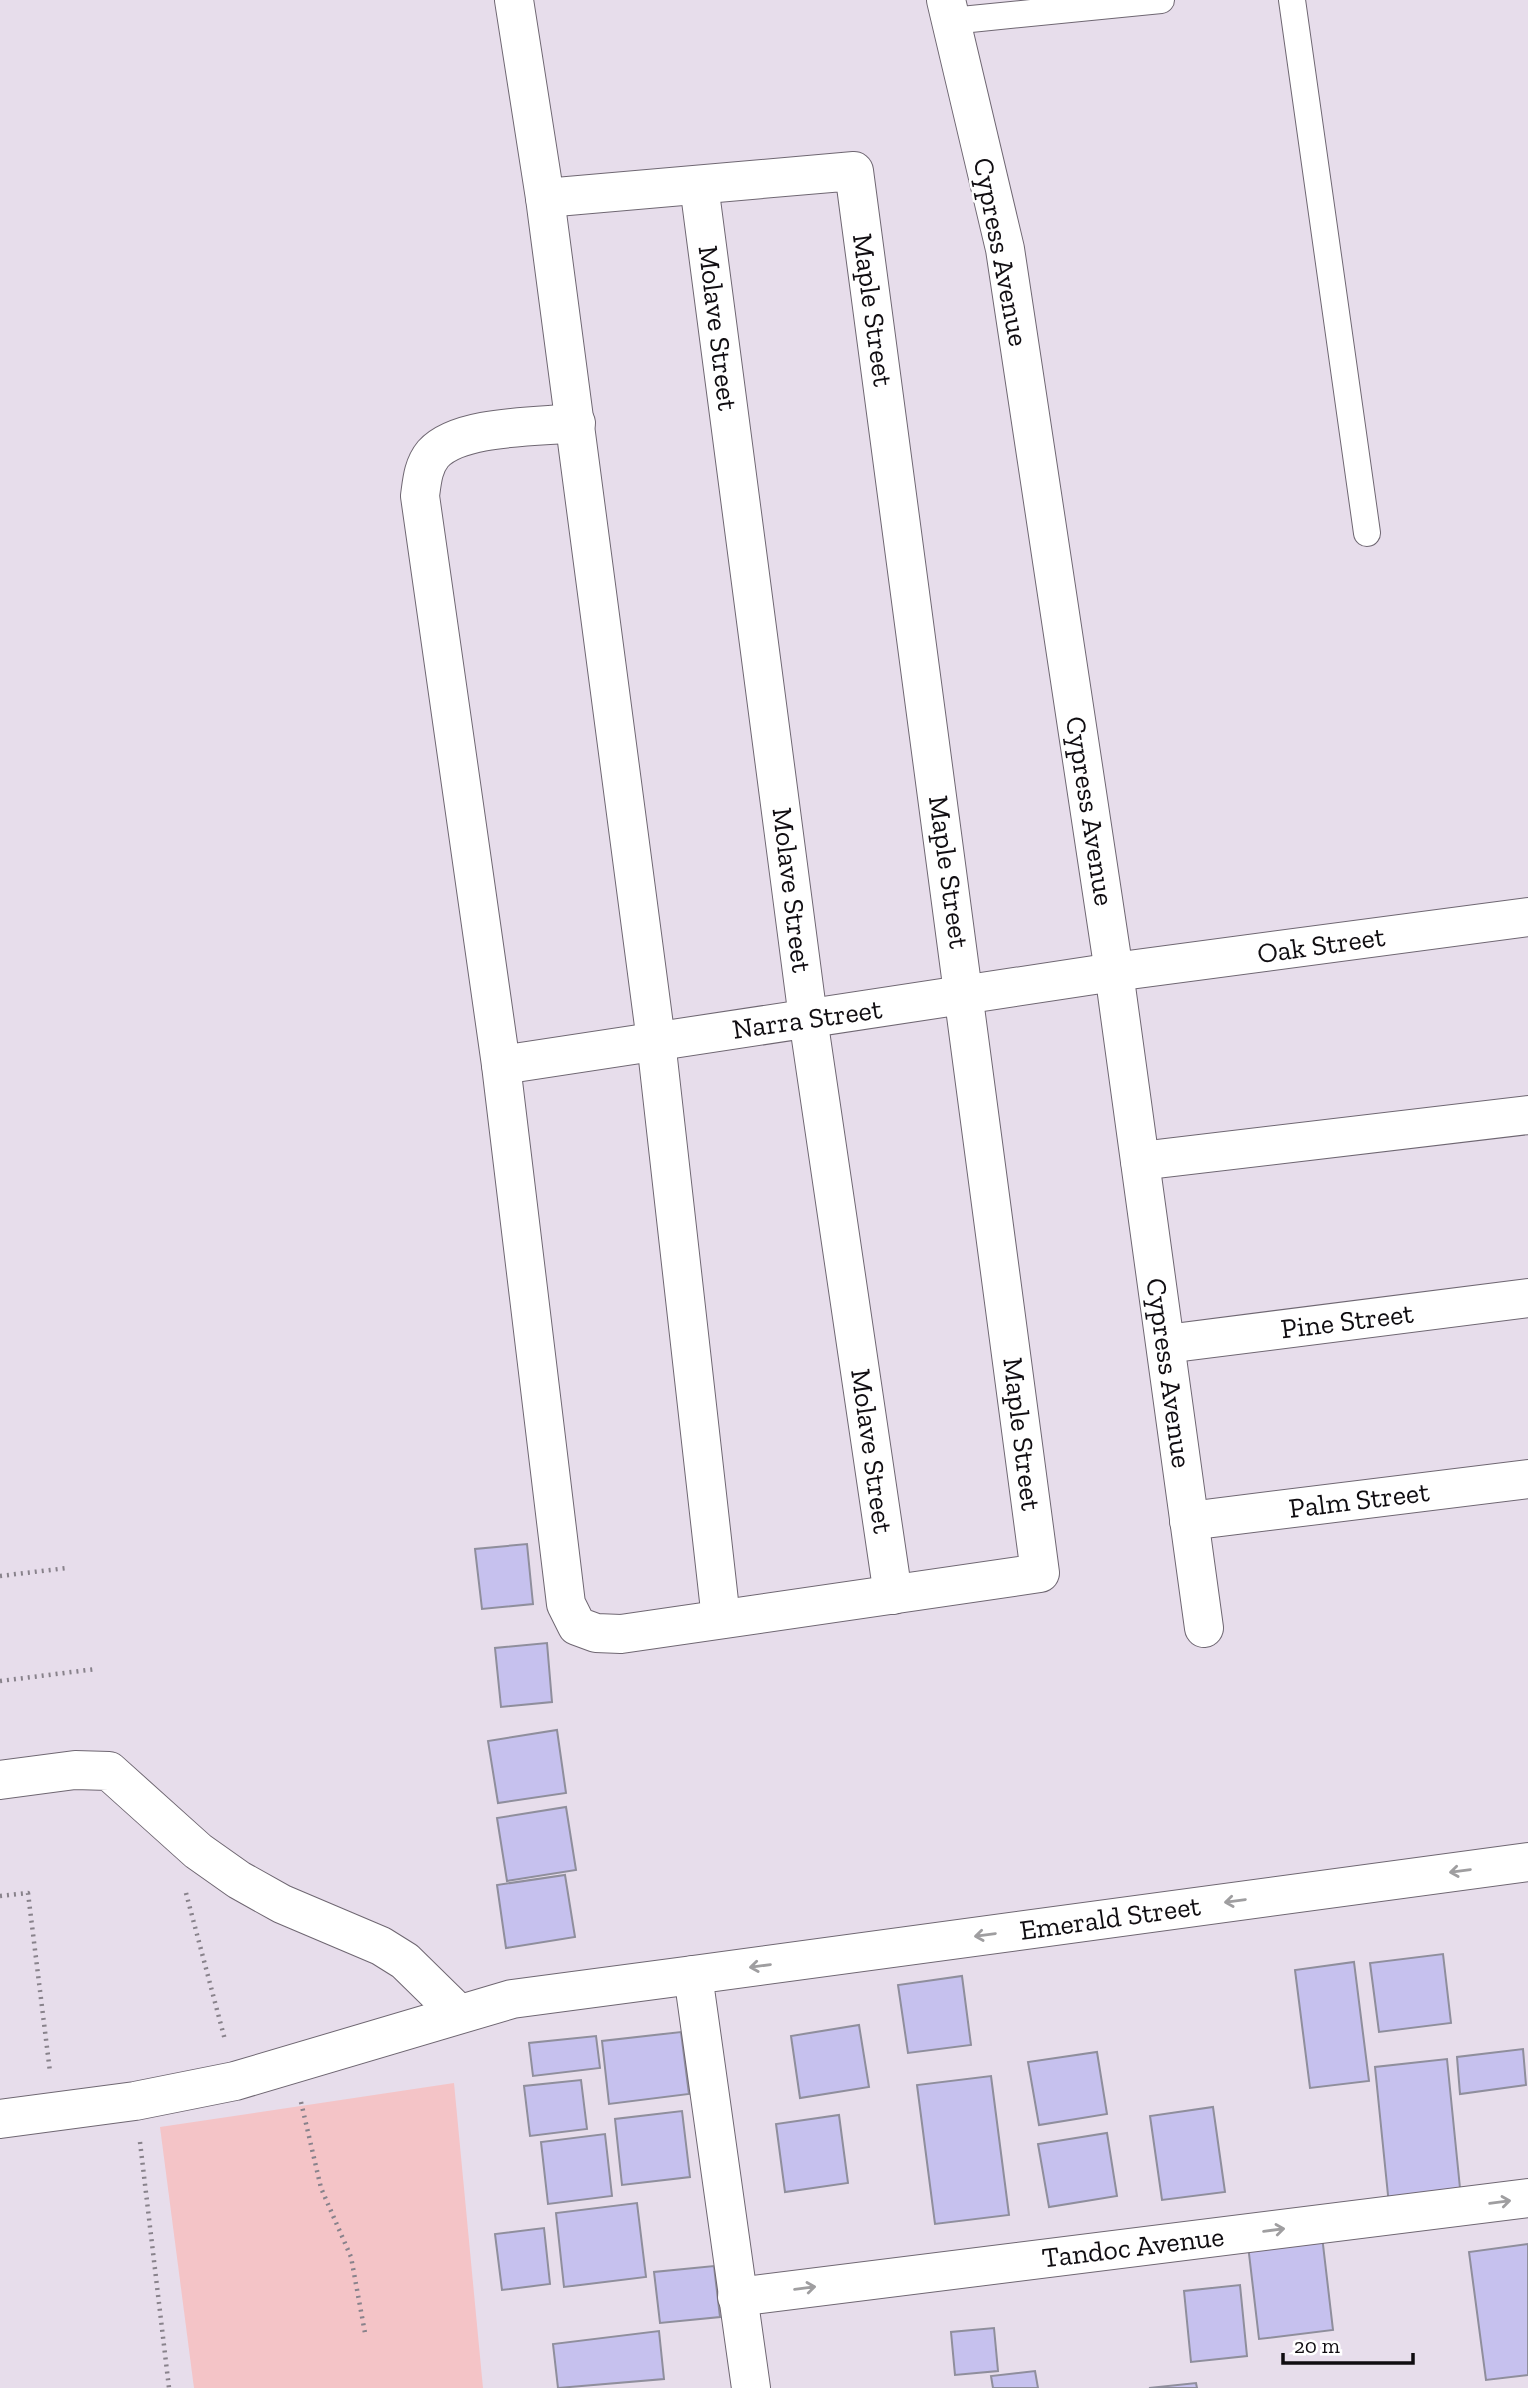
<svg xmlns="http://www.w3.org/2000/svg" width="1528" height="2388" viewBox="0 0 1528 2388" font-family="'Zilla Slab',serif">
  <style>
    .green { fill: #f4c4c7 }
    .building { fill: #c6c1ee; stroke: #8f8e9c; stroke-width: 2 }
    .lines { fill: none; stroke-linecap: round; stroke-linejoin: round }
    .service-casing { stroke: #6f6772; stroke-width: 28 }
    .minor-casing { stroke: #6f6772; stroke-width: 40 }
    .tertiary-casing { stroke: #6f6772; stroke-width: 40 }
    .path { stroke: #88828b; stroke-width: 4.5; stroke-dasharray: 2 5; stroke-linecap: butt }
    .service { stroke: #fff; stroke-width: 26 }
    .minor { stroke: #fff; stroke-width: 38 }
    .tertiary { stroke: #fff; stroke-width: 38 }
    .oneway { stroke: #9f9ea0 }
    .labels { text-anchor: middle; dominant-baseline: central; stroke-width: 5; stroke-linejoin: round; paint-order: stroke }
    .street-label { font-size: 28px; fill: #100d11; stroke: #fff }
  </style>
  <rect width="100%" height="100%" fill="#e7ddeb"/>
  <path class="green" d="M454 2083 483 2388H194L160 2127Z"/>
  <g class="building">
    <path d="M527 1544 533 1604 482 1609 475 1549Z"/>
    <path d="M547 1643 552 1702 501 1707 495 1648Z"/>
    <path d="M557 1730 566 1793 498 1803 488 1741Z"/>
    <path d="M566 1807 576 1870 507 1881 497 1818Z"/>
    <path d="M565 1875 575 1937 506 1948 497 1885Z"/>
    <path d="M1443 1954 1451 2023 1379 2032 1370 1963Z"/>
    <path d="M1354 1962 1369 2081 1310 2088 1295 1970Z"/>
    <path d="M962 1976 971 2045 908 2053 898 1985Z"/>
    <path d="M859 2025 869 2087 800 2098 791 2036Z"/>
    <path d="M681 2032 689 2094 609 2104 602 2041Z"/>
    <path d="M596 2036 600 2068 533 2076 529 2043Z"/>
    <path d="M1523 2049 1526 2085 1460 2094 1457 2057Z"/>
    <path d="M1097 2052 1107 2114 1039 2125 1028 2062Z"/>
    <path d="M1447 2059 1461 2198 1389 2205 1375 2067Z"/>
    <path d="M991 2076 1009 2215 935 2224 917 2085Z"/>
    <path d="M581 2080 587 2129 530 2136 524 2086Z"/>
    <path d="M1213 2107 1225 2192 1162 2200 1150 2116Z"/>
    <path d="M682 2111 690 2177 622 2185 615 2119Z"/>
    <path d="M839 2115 848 2183 785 2192 776 2124Z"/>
    <path d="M1107 2133 1117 2196 1049 2207 1038 2144Z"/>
    <path d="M605 2134 612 2196 548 2204 541 2142Z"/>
    <path d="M637 2203 646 2277 564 2287 556 2213Z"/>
    <path d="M544 2228 550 2284 502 2290 495 2234Z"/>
    <path d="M1322 2236 1333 2330 1259 2339 1248 2245Z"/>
    <path d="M1528 2244V2375L1486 2380 1469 2252Z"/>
    <path d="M714 2266 720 2317 660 2323 654 2272Z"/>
    <path d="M1240 2285 1247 2356 1191 2362 1184 2291Z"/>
    <path d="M994 2328 998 2371 955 2375 951 2332Z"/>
    <path d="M659 2331 664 2379 558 2388 553 2344Z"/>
    <path d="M1035 2371 1038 2388H993L991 2376Z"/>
    <path d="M1196 2383 1197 2388H1149Z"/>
  </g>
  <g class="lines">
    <g class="service-casing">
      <g id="service">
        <path d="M1292 0 1367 533"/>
        <path d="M951 21 1161 0"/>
      </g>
    </g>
    <g class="minor-casing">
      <g id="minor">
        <path d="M514 0 545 198 854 171 1040 1573 621 1634 596 1633 577 1626 566 1604 501 1065 420 496C422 481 423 466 433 454 459 425 537 427 576 423"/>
        <path d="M946 0 1005 249 1114 972 1204 1628"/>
        <path d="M699 185 808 1018 893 1595"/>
        <path d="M545 198 656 1041 721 1619"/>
        <path d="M501 1065 1114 972 1528 917"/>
        <path d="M1140 1161 1528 1115"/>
        <path d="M1166 1344 1528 1298"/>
        <path d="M1189 1521 1528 1479"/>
        <path d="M0 1780 75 1770 109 1771 198 1851 239 1880 282 1904 381 1946 405 1961 458 2013"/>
        <path d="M0 2119 135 2101 235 2081 512 1999 693 1975"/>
        <path d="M737 2297 1528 2198"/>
      </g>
    </g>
    <g class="tertiary-casing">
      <path id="tertiary" d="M751 2388 693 1975 1528 1862"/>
    </g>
    <g class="path">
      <path d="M0 1576 67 1568"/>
      <path d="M0 1681 96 1669"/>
      <path d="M186 1893 225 2040"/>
      <path d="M0 1896 28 1893 50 2072"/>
      <path d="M301 2102 321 2188 351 2257 365 2333"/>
      <path d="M140 2142 169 2388"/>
    </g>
    <use href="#service" class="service"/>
    <use href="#minor" class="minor"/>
    <use href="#tertiary" class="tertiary"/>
  </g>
  <defs><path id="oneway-shaft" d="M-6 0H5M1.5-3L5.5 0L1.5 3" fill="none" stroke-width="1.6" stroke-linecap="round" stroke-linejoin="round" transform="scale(1.75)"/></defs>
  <g class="oneway">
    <use href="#oneway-shaft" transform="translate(1460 1871) rotate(172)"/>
    <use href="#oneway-shaft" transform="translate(1235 1901) rotate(172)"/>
    <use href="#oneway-shaft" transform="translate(985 1935) rotate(172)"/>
    <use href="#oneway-shaft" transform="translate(760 1966) rotate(172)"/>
    <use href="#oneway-shaft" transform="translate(1500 2202) rotate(-7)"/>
    <use href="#oneway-shaft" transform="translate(1274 2230) rotate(-7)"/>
    <use href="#oneway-shaft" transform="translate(805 2288) rotate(-7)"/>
  </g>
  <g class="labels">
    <g class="street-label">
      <text transform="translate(1001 252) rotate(79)">Cypress Avenue</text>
      <text transform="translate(873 310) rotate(82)">Maple Street</text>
      <text transform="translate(718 328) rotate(83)">Molave Street</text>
      <text transform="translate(1090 811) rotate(81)">Cypress Avenue</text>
      <text transform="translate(949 872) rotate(82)">Maple Street</text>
      <text transform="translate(792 890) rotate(83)">Molave Street</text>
      <text transform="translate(1321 945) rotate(-8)">Oak Street</text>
      <text transform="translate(807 1019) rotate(-8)">Narra Street</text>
      <text transform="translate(1347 1321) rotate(-7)">Pine Street</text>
      <text transform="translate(1169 1373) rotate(82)">Cypress Avenue</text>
      <text transform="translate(1022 1434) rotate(83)">Maple Street</text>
      <text transform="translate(872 1451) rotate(82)">Molave Street</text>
      <text transform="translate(1359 1500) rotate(-7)">Palm Street</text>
      <text transform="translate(1110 1918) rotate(-8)">Emerald Street</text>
      <text transform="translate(1133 2247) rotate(-7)">Tandoc Avenue</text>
    </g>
  </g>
  <path d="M1283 2353v10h130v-10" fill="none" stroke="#100d11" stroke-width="3.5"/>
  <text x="1294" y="2353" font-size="21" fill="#100d11" stroke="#ffffff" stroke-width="5" paint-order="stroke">20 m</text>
</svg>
